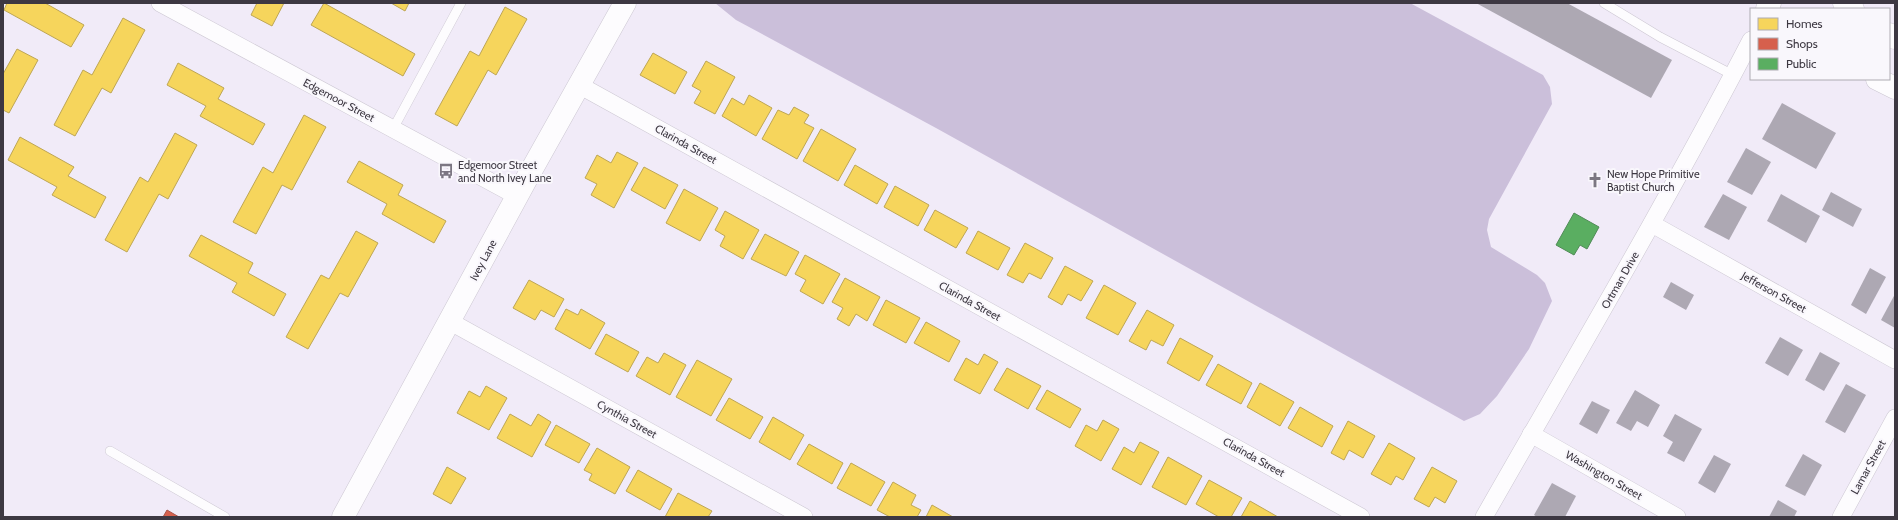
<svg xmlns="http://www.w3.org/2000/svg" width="1898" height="520" viewBox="0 0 1898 520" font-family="Cabin,sans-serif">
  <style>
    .water { fill: #cbbfda }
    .homes { fill: #f6d55c; stroke: #bea654 }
    .shops { fill: #d6604d; stroke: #a8544a }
    .public { fill: #5aae61; stroke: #518b58 }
    .building { fill: #ada8b3 }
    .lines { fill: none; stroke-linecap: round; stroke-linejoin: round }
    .service-casing { stroke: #ccc7d2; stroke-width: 10 }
    .minor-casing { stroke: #ccc7d2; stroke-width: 18 }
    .tertiary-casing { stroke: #ccc7d2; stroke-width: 23 }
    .motorway-casing { stroke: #ccc7d2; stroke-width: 23 }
    .service { stroke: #fdfcfe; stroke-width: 9 }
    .minor { stroke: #fdfcfe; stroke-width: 17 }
    .tertiary { stroke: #fdfcfe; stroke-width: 22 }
    .motorway { stroke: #fdfcfe; stroke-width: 22 }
    .labels { text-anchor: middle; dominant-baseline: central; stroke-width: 4; stroke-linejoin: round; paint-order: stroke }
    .street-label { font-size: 11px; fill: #3d3842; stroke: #f9f7fc }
    .poi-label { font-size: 11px; fill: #3d3842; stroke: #f9f7fc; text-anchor: start }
  </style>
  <rect width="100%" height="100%" fill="#f1ebf8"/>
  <path class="water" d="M715 3H1410L1543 75 1550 87 1552 104 1489 219 1487 230 1491 247 1537 275 1545 283 1552 301 1529 349 1497 396 1480 414 1464 421 936 128 736 20Z"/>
  <g class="homes">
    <path d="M7 3H45L84 25 71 47 4 10Z"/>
    <path d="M257 3H284L272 26 251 15Z"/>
    <path d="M324 3 415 54 403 76 311 25Z"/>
    <path d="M391 3H409L405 11Z"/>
    <path d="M505 7 527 19 496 75 488 70 457 126 435 114 470 51 479 56Z"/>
    <path d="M123 18 145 30 111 93 102 88 75 136 54 125 83 70 92 75Z"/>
    <path d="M17 49 38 60 9 113 3 110V74Z"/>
    <path d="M653 53 687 72 675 94 640 75Z"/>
    <path d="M706 61 735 77 715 114 694 103 701 91 692 86Z"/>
    <path d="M178 63 224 88 218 99 265 124 253 145 200 116 206 106 167 85Z"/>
    <path d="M749 95 772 108 756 136 722 116 732 98 744 105Z"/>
    <path d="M794 107 809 115 804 123 814 128 797 159 762 139 778 110 789 115Z"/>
    <path d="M304 115 326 127 292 190 282 185 256 234 233 222 263 167 273 173Z"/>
    <path d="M821 129 856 149 838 181 803 161Z"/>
    <path d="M175 133 197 145 168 199 159 194 127 252 105 240 140 177 148 182Z"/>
    <path d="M20 137 74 167 68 176 106 197 95 218 52 195 57 187 8 160Z"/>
    <path d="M617 152 638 163 614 208 591 195 597 184 585 178 597 155 611 163Z"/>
    <path d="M359 161 403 185 398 195 446 221 434 243 382 214 387 204 347 182Z"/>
    <path d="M855 165 888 184 877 204 844 185Z"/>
    <path d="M644 167 678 185 665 209 631 190Z"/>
    <path d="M895 186 929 205 918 226 884 207Z"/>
    <path d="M684 189 718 208 700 241 666 223Z"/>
    <path d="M935 210 968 228 956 248 924 230Z"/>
    <path d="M725 211 759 230 743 259 720 246 725 236 715 230Z"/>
    <path d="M356 231 378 243 348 297 340 293 308 349 286 337 321 275 329 279Z"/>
    <path d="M978 231 1010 248 998 270 966 253Z"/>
    <path d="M765 234 799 252 786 276 751 259Z"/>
    <path d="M201 235 253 263 248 273 286 294 274 316 232 292 237 283 189 256Z"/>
    <path d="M1025 243 1053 258 1041 279 1029 273 1023 283 1007 275Z"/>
    <path d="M805 255 840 274 823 304 800 291 806 280 795 274Z"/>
    <path d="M1065 266 1093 281 1081 301 1068 294 1062 305 1048 297Z"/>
    <path d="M845 278 880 297 867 321 856 314 849 326 837 319 843 308 832 302Z"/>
    <path d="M529 280 564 299 554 317 541 310 535 320 513 308Z"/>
    <path d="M1104 285 1136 303 1118 335 1086 318Z"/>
    <path d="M886 300 920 318 906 343 873 325Z"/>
    <path d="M566 309 578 315 581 309 605 323 590 349 555 329Z"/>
    <path d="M1147 310 1174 325 1163 346 1151 340 1146 350 1129 341Z"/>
    <path d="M926 322 960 341 949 362 914 343Z"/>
    <path d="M606 334 639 352 628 372 595 354Z"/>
    <path d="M1180 338 1213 356 1199 381 1167 363Z"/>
    <path d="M664 353 686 365 670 395 636 376 647 357 658 363Z"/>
    <path d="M984 354 998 362 980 394 954 380 966 358 978 365Z"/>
    <path d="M697 360 732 379 711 416 676 397Z"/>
    <path d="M1218 364 1252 383 1241 404 1206 385Z"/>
    <path d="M1007 368 1041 386 1028 409 994 390Z"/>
    <path d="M1260 383 1294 402 1280 426 1247 407Z"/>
    <path d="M486 386 507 398 489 430 457 413 469 391 480 397Z"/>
    <path d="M1047 390 1081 409 1070 428 1036 409Z"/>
    <path d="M729 398 763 417 750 439 716 420Z"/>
    <path d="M1300 407 1333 426 1322 447 1288 428Z"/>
    <path d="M510 414 531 426 538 414 551 422 532 457 497 438Z"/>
    <path d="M773 417 804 435 790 460 759 442Z"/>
    <path d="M1103 420 1119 429 1101 461 1075 446 1086 425 1097 431Z"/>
    <path d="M1348 421 1375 436 1363 458 1349 450 1344 460 1331 453Z"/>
    <path d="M556 425 590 444 579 463 545 445Z"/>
    <path d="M1140 442 1159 452 1141 485 1112 469 1124 447 1134 453Z"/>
    <path d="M1389 443 1415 458 1403 480 1396 476 1391 485 1371 474Z"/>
    <path d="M809 444 843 463 832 484 797 464Z"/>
    <path d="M597 448 630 467 615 494 589 480 592 474 584 470Z"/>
    <path d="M1168 457 1202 476 1186 505 1152 487Z"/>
    <path d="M851 463 885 482 871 506 837 488Z"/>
    <path d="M447 467 466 478 451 504 433 494Z"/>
    <path d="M1432 467 1457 481 1445 503 1435 497 1429 507 1414 499Z"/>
    <path d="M638 470 672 489 660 510 626 491Z"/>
    <path d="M1209 480 1242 498 1231 517H1219L1196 504Z"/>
    <path d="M893 482 916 495 911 505 921 510 917 517H890L877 510Z"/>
    <path d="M678 493 712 511 708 517H665Z"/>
    <path d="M1250 501 1278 517H1241Z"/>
    <path d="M932 505 953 517H926Z"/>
  </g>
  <path class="shops" d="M167 510 179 517H163Z"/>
  <path class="public" d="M1574 213 1599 227 1587 249 1580 245 1574 255 1556 245Z"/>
  <g class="building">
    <path d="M1476 3H1567L1672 60 1651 98Z"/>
    <path d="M1782 103 1836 133 1816 169 1762 139Z"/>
    <path d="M1746 148 1771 162 1752 195 1727 182Z"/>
    <path d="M1831 192 1862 209 1853 227 1822 210Z"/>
    <path d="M1723 194 1747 207 1729 240 1704 227Z"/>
    <path d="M1781 194 1820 216 1806 243 1767 221Z"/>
    <path d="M1870 268 1886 277 1866 314 1851 305Z"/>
    <path d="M1671 282 1694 295 1686 310 1663 297Z"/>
    <path d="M1895 294V328L1881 320Z"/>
    <path d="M1780 337 1803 350 1788 376 1765 363Z"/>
    <path d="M1820 352 1840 363 1824 391 1805 380Z"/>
    <path d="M1846 384 1866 395 1845 433 1825 422Z"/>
    <path d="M1635 390 1660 405 1648 427 1637 421 1631 431 1616 423Z"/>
    <path d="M1592 401 1610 410 1597 434 1579 424Z"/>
    <path d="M1675 414 1702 429 1684 462 1667 453 1673 442 1663 436Z"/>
    <path d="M1803 454 1822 465 1805 496 1785 486Z"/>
    <path d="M1714 455 1731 464 1715 493 1698 483Z"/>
    <path d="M1552 483 1576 496 1565 517H1537L1534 515Z"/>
    <path d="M1778 500 1797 511 1794 517H1769Z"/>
  </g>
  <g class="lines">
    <g class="service-casing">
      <g id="service">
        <path d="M1604 3 1660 37 1733 75"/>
        <path d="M393 129 461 3"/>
        <path d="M110 451 225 517"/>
      </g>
    </g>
    <g class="minor-casing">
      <g id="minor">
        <path d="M160 3 517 196"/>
        <path d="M579 85 1361 517"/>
        <path d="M1652 224 1895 360"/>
        <path d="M449 321 804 517"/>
        <path d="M1531 434 1677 517"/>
        <path d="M1484 517C1574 359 1667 202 1751 40"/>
        <path d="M1841 517 1895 418"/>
      </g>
    </g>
    <g class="tertiary-casing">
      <g id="tertiary">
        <path d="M1767 9 1770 3"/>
        <path d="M1877 79 1895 88"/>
        <path d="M343 517 527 178 625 3"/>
      </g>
    </g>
    <g class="motorway-casing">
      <g id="motorway">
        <path d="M1844 3 1853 9"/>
        <path d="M1889 34 1895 38"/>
      </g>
    </g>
    <use href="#service" class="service"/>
    <use href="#minor" class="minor"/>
    <use href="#tertiary" class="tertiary"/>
    <use href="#motorway" class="motorway"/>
  </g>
  <defs>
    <g id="bus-bare" transform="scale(1.2)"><path d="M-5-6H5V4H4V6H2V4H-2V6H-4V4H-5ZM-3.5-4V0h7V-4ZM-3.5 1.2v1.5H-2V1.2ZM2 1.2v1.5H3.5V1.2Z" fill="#7c7782" stroke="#f9f7fc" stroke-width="2.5" paint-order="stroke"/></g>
    <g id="church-bare" transform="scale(1.2)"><path d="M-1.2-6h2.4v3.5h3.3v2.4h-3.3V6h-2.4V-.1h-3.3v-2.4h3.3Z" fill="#7c7782" stroke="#f9f7fc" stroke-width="2.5" paint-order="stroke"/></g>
  </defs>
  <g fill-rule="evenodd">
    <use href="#bus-bare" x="446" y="171"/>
    <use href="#church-bare" x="1595" y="180"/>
  </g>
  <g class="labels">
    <g class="street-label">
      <text transform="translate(339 100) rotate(28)">Edgemoor Street</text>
      <text transform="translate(686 144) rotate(29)">Clarinda Street</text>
      <text transform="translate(483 260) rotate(-62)">Ivey Lane</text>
      <text transform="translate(1620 280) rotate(-60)">Ortman Drive</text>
      <text transform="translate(1774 292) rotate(29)">Jefferson Street</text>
      <text transform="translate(970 301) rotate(29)">Clarinda Street</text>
      <text transform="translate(627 419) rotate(29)">Cynthia Street</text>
      <text transform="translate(1254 457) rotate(29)">Clarinda Street</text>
      <text transform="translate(1868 467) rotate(-61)">Lamar Street</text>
      <text transform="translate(1604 475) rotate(30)">Washington Street</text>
    </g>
    <g class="poi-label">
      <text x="458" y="165">Edgemoor Street<tspan x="458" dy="13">and North Ivey Lane</tspan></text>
      <text x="1607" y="174">New Hope Primitive<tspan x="1607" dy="13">Baptist Church</tspan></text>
    </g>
  </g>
  <rect width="1898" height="520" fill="none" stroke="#3d3842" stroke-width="8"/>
  <rect x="1750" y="8" width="140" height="72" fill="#f9f7fc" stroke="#aeabb2"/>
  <rect x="1758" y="18" width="20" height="12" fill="#f6d55c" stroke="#aeabb2"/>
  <text x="1786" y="28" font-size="12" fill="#3d3842">Homes</text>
  <rect x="1758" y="38" width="20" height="12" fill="#d6604d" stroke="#aeabb2"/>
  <text x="1786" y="48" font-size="12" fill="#3d3842">Shops</text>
  <rect x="1758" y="58" width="20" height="12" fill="#5aae61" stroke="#aeabb2"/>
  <text x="1786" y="68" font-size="12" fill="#3d3842">Public</text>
</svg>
